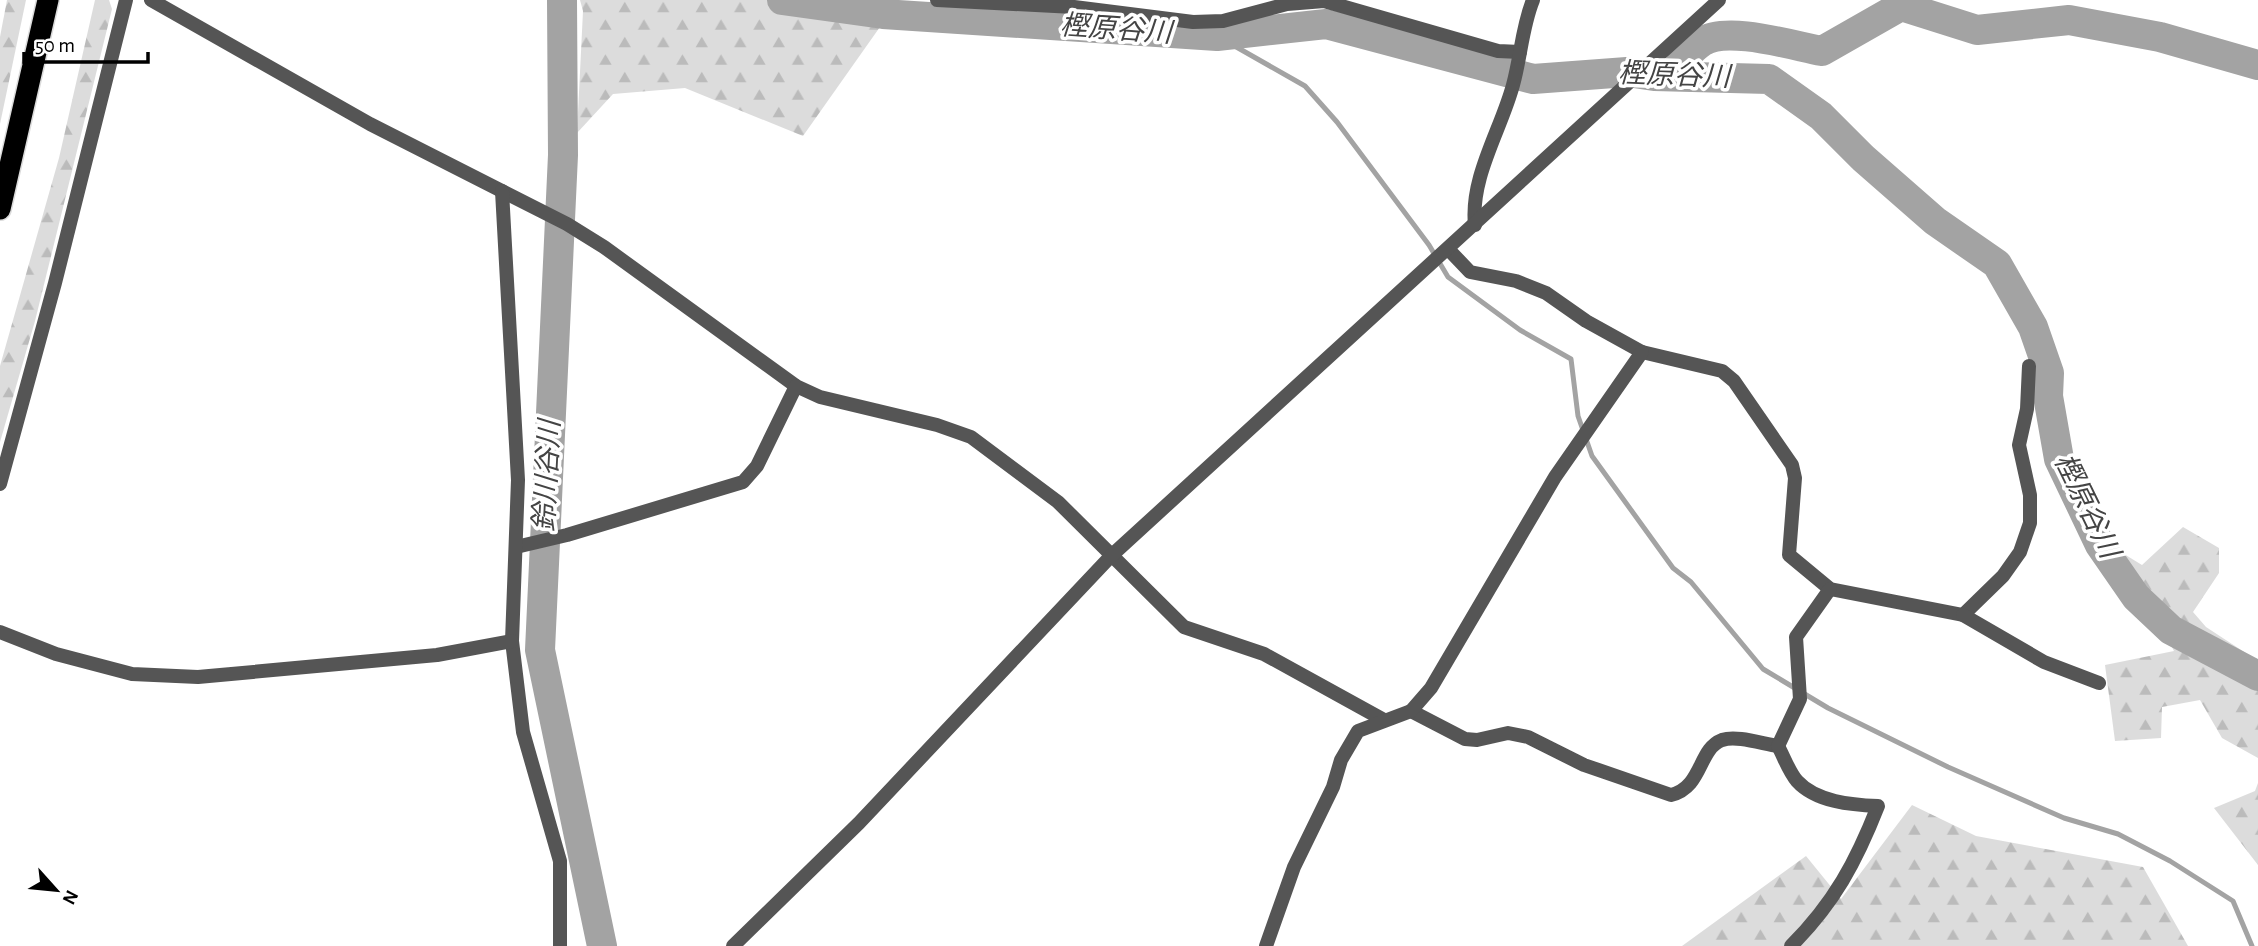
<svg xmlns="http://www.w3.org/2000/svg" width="2258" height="946" viewBox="0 0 2258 946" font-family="'Alegreya Sans','Noto Sans JP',sans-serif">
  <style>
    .forest { fill: url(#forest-firs) }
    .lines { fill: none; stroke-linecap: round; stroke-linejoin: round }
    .stream { stroke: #a3a3a3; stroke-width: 5 }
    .river { stroke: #a3a3a3; stroke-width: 30 }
    .motorway-casing { stroke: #dbdbdb; stroke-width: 24 }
    .minor { stroke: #555; stroke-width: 14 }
    .tertiary { stroke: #555; stroke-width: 14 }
    .motorway { stroke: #000; stroke-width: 21 }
    .labels { text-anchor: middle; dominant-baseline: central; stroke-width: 7; stroke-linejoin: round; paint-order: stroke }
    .water-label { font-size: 28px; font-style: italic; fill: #444; stroke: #fff }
  </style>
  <defs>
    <pattern id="forest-firs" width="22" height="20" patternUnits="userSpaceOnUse" patternTransform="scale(1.75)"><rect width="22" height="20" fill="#dcdcdc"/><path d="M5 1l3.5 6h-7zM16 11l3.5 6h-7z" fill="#bbb"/></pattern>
  </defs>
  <rect width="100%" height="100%" fill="#fff"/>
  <g class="forest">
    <path d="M7 0H26L0 124V37Z"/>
    <path d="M95 0H109L112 9 35 321 0 442V366L59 158Z"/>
    <path d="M580 0H899L803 136 685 88 613 94 577 133 583 11Z"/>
    <path d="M2183 527 2219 548V573L2193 612 2206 627 2258 661V758L2222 738 2200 700 2162 707 2161 738 2115 741 2105 665 2174 651 2124 554 2142 565Z"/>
    <path d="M2258 783V865L2214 808 2255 791Z"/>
    <path d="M1912 805 1976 836 2143 867 2188 946H1682L1806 856 1841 899Z"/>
  </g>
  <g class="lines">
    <path class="stream" d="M1217 36 1305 86 1337 122 1429 245 1448 277 1520 330 1571 359 1578 416 1592 456 1673 568 1691 582 1763 669 1828 708 1948 767 2064 818 2118 834 2170 861 2233 901 2252 946"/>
    <g class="river">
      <path d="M562 0 563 155 540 650 602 946"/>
      <path d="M782 0 883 14 1217 36 1326 24 1533 79 1627 72 1654 76 1769 79 1821 116 1863 158 1935 221 1997 264 2033 327 2049 373 2048 396 2059 459 2100 545 2136 597 2171 630 2258 676"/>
      <path d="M1672 75C1681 64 1690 49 1702 42 1726 25 1794 46 1822 51L1901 6 1977 30 2069 20 2160 37 2258 65"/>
    </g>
    <g class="motorway-casing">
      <path id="motorway" d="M0 209 48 0"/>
    </g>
    <g class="minor">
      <path d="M151 0 370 124 567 224 604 247 796 386 820 397 937 425 971 437 1058 502 1184 627 1264 654 1382 719"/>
      <path d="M937 0 1074 7 1193 22 1223 21 1287 4 1324 1 1498 51 1520 52"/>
      <path d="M1475 225C1470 177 1501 130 1513 85 1521 56 1522 27 1533 0"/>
      <path d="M1449 250 1470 272 1516 281 1546 293 1586 321 1642 352 1722 371 1734 381 1792 465 1795 478 1789 555 1830 589 1963 615 2003 576 2020 552 2030 523V495L2019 445 2027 409 2029 366"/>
      <path d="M0 484 55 283 126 0"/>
      <path d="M516 547 567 535 743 482 757 466 796 386"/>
      <path d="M1963 615 2044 662 2099 683"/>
      <path d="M1411 711 1465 739 1477 740 1508 733 1528 737 1584 765 1671 795C1703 787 1698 749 1722 740 1737 735 1763 744 1778 746"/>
      <path d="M1778 746C1784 757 1789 772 1797 781 1816 802 1852 805 1878 806 1856 862 1834 903 1791 946"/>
      <path d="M1778 746 1800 699 1796 637 1830 589"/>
      <path d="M1266 946 1294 867 1333 787 1341 760 1358 731 1411 711 1431 688 1555 477 1642 352"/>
    </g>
    <g class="tertiary">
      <path d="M502 191 518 480 512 641 523 732 560 861V946"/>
      <path d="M0 632 56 654 132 674 198 677 437 655 512 641"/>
      <path d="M733 946 859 823 1111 556 1719 0"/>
    </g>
    <use href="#motorway" class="motorway"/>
  </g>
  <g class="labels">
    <g class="water-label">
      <text transform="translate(1116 30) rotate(4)">樫原谷川</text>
      <text transform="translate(1674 76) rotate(2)">樫原谷川</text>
      <text transform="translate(548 476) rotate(-87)">鈴川谷川</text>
      <text transform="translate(2086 506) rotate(64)">樫原谷川</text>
    </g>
  </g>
  <g transform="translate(56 890) rotate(117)" stroke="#ffffff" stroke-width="5" paint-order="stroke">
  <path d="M0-5L12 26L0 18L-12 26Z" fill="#000000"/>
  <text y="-10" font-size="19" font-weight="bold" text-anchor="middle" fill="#000000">N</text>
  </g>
  <path d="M24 52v10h124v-10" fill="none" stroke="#000000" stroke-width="3.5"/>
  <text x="35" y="52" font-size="21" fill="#000000" stroke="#ffffff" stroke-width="5" paint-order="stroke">50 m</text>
</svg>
